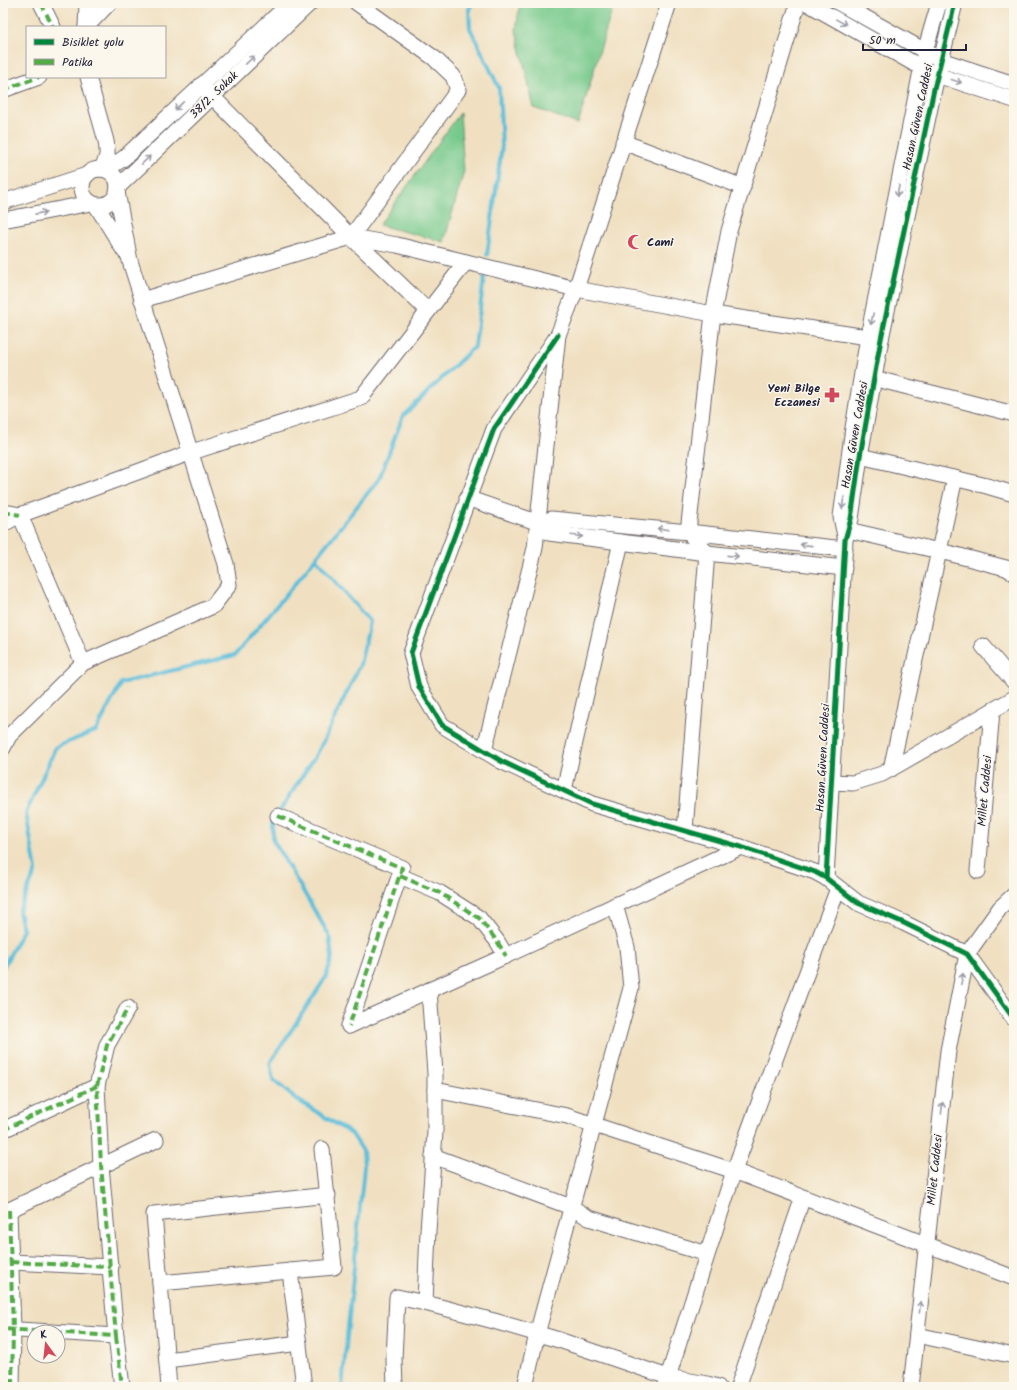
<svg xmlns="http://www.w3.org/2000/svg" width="1017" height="1390" viewBox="0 0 1017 1390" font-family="Kalam,sans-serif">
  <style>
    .green { fill: #76c98b; stroke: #4c7663 }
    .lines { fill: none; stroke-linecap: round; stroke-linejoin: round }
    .stream { stroke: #5cbeda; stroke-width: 4 }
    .minor-casing { stroke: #6a646a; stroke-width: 17 }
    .minor { stroke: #fff; stroke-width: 15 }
    .quiet { stroke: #53aa46; stroke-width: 4; stroke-dasharray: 8 4; stroke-linecap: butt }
    .cycleway-casing { stroke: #fbf7ec; stroke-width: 8 }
    .cycleway { stroke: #00873e; stroke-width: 5 }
    .oneway { stroke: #9c9ca7 }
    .labels { text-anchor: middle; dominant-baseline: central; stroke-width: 3; stroke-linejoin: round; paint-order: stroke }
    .street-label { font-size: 12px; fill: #22223b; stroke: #fbf7ec }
    .poi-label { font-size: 12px; font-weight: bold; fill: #22223b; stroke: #fbf7ec; text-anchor: start }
  </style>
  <rect width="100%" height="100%" fill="#fbf7ec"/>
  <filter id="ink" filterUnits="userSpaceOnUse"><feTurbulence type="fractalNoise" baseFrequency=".025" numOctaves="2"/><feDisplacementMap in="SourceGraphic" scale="8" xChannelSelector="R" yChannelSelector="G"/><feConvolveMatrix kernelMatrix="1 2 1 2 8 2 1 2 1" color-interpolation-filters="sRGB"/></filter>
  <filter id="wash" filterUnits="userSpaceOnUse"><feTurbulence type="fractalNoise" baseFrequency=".012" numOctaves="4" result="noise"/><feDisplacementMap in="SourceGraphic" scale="16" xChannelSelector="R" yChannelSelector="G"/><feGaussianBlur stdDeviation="0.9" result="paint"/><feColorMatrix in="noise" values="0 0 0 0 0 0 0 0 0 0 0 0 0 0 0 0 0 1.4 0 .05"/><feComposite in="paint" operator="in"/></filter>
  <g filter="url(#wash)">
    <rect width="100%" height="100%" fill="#f0e0c1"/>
    <g class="green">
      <path d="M520 3H614L578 124 534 108 516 30Z"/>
      <path d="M460 113 464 171 444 242 379 225Z"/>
    </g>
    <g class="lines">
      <g class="stream">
        <path d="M473 3 469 9 470 28 499 88 502 146 487 255"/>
        <path d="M316 559 370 622 360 665 319 750 273 822V840L329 935 332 957 326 977 270 1063 273 1080 296 1099 352 1134 363 1151 364 1167 342 1387"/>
        <path d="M3 968 23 930 19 911 36 870 26 813 56 747 96 731 121 683 235 655 294 585 379 479 403 416 475 346 484 278"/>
      </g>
    </g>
  </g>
  <g filter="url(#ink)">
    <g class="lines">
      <g class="minor-casing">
        <g id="minor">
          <path d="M41 3 53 27"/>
          <path d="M807 3 922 68 937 75 1014 100"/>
          <path d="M839 3 941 60 1014 84"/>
          <path d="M86 27 109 3"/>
          <path d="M86 27 87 3"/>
          <path d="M88 77 106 141C108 154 108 158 101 169"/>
          <path d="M201 85 351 237 397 245 576 289 713 314 881 339"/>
          <path d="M3 90 39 77"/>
          <path d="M623 142 743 187"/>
          <circle cx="100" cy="187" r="18"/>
          <path d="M106 170 124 158 290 3"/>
          <path d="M118 187 310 3"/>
          <path d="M3 202 87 175"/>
          <path d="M96 205 125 252"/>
          <path d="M3 220 91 203"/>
          <path d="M351 237 428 311"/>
          <path d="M142 300 351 237 458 90 453 76 434 58 357 3"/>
          <path d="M558 335 494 429 411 653 419 687 442 725 501 761 592 804 741 847 815 872 826 878 858 903 904 923 967 954 1014 1019"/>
          <path d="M865 376 1014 414"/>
          <path d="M860 456 987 486 1014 494"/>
          <path d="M467 498 542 524 549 533 707 553 844 568"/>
          <path d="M10 513 20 515 83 663"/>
          <path d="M3 524 20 515 192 452 361 398 466 262"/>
          <path d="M542 524 551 519 688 532 845 549"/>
          <path d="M848 530 952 554 1006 568 1014 573"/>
          <path d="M845 536 841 517 853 428 868 337 925 51 939 3"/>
          <path d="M983 646 1014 682"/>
          <path d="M3 748 9 736 83 663 213 606 229 585 226 564 130 261 117 192"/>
          <path d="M484 751 535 548 558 335 576 289 669 3"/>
          <path d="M891 769 955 478"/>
          <path d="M832 782 853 783 882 774 1014 698"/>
          <path d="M564 790 621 542"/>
          <path d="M278 816 402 868 349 1026"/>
          <path d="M685 830 707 553 688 532 713 314 729 231 798 3"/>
          <path d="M978 871 992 711"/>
          <path d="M400 876 440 893 479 918 497 941 506 956"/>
          <path d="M826 878 845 540 851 519 860 456 881 339 934 89 955 3"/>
          <path d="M838 888 734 1171 1014 1278"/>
          <path d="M429 990 435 1073V1132L428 1231 425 1303 494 1321 559 1340 668 1377 707 1384 718 1387"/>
          <path d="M349 1026 490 963 741 847"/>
          <path d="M97 1086 107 1045 128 1008"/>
          <path d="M435 1090 567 1116 734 1171 668 1377 666 1386"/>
          <path d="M3 1130 97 1086 101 1165 116 1336 3 1329"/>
          <path d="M433 1156 571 1207 589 1218 707 1254"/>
          <path d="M9 1210 13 1329 12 1387"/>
          <path d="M3 1213 156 1140"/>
          <path d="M11 1262 111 1267"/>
          <path d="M290 1271 304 1387"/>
          <path d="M160 1283 334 1267 322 1149"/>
          <path d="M917 1335 1014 1356"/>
          <path d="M116 1336 122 1387"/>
          <path d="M167 1360 299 1343"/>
          <path d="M169 1387 154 1214 328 1195"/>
          <path d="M395 1387 394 1359 397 1297 425 1303"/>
          <path d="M525 1387 537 1334 631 988 627 947 615 905"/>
          <path d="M738 1387 803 1197"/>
          <path d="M911 1387 948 1051 967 954 1000 908 1014 895"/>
        </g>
      </g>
      <use href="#minor" class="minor"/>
      <g class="quiet">
        <path d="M41 3 53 27"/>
        <path d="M3 90 39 77"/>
        <path d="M3 512 20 515"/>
        <path d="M278 816 402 868 349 1026"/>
        <path d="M400 876 440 893 479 918 497 941 506 956"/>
        <path d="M97 1086 107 1045 128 1008"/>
        <path d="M3 1130 97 1086 101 1165 116 1336 3 1329"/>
        <path d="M9 1210 13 1329 12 1387"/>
        <path d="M11 1262 111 1267"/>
        <path d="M116 1336 122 1387"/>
      </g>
      <g class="cycleway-casing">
        <g id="cycleway">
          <path d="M558 335 494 429 411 653 419 687 442 725 501 761 592 804 741 847 815 872 826 878 858 903 904 923 967 954 1014 1019"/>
          <path d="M826 878 845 540 851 519 860 456 881 339 934 89 955 3"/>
        </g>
      </g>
      <use href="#cycleway" class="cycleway"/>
    </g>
    <defs><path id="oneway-shaft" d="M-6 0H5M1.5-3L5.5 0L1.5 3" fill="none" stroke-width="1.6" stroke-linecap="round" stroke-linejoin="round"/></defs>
    <g class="oneway">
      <use href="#oneway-shaft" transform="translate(841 22) rotate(29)"/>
      <use href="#oneway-shaft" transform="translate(250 60) rotate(-44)"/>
      <use href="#oneway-shaft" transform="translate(956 81) rotate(18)"/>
      <use href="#oneway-shaft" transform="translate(179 106) rotate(137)"/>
      <use href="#oneway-shaft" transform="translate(146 160) rotate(-44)"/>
      <use href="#oneway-shaft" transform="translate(898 191) rotate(101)"/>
      <use href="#oneway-shaft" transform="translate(41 213) rotate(-11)"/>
      <use href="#oneway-shaft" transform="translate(872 319) rotate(102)"/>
      <use href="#oneway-shaft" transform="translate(843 503) rotate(98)"/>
      <use href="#oneway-shaft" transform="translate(663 529) rotate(-174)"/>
      <use href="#oneway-shaft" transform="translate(577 536) rotate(7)"/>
      <use href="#oneway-shaft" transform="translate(806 545) rotate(-174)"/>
      <use href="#oneway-shaft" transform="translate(733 556) rotate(6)"/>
      <use href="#oneway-shaft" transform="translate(962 979) rotate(-78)"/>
      <use href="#oneway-shaft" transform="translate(942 1108) rotate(-84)"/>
      <use href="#oneway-shaft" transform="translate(920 1307) rotate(-84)"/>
    </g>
  </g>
  <defs>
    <g id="mosque-bare" transform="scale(1.2)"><path d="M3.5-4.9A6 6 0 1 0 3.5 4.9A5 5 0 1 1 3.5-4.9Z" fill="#d1495b" stroke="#fbf7ec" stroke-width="2.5" paint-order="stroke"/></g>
    <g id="pharmacy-bare" transform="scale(1.2)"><path d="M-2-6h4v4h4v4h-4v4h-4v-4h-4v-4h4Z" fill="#d1495b" stroke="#fbf7ec" stroke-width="2.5" paint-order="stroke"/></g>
  </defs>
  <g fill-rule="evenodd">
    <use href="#mosque-bare" x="635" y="242"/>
    <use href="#pharmacy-bare" x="832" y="395"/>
  </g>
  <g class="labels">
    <g class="street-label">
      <text transform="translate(214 95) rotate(-44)">38/2. Sokak</text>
      <text transform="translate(918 117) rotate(-78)">Hasan Güven Caddesi</text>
      <text transform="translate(855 435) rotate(-80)">Hasan Güven Caddesi</text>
      <text transform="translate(823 758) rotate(-87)">Hasan Güven Caddesi</text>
      <text transform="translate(985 791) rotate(-85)">Millet Caddesi</text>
      <text transform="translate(935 1170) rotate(-84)">Millet Caddesi</text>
    </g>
    <g class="poi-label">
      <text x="647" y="242">Cami</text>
      <text x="820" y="388" text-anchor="end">Yeni Bilge<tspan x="820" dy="14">Eczanesi</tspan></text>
    </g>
  </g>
  <rect width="1017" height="1390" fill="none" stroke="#fbf7ec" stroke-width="16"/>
  <rect x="26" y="26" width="140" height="52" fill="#fbf7ec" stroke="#a4a2a5"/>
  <rect x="34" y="39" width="20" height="6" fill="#00873e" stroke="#a4a2a5"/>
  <text x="62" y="46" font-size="12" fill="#22223b">Bisiklet yolu</text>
  <rect x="34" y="59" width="20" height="6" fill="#53aa46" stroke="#a4a2a5"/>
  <text x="62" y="66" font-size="12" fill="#22223b">Patika</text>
  <g transform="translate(46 1344) rotate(345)"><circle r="19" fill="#fbf7ec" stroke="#a4a2a5"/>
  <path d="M0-3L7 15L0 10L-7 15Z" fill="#d1495b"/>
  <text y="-6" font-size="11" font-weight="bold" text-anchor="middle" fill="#22223b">K</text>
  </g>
  <path d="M863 44v6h103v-6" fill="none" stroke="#22223b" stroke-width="2"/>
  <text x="869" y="44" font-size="12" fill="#22223b" stroke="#fbf7ec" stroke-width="3" paint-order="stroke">50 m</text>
</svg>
